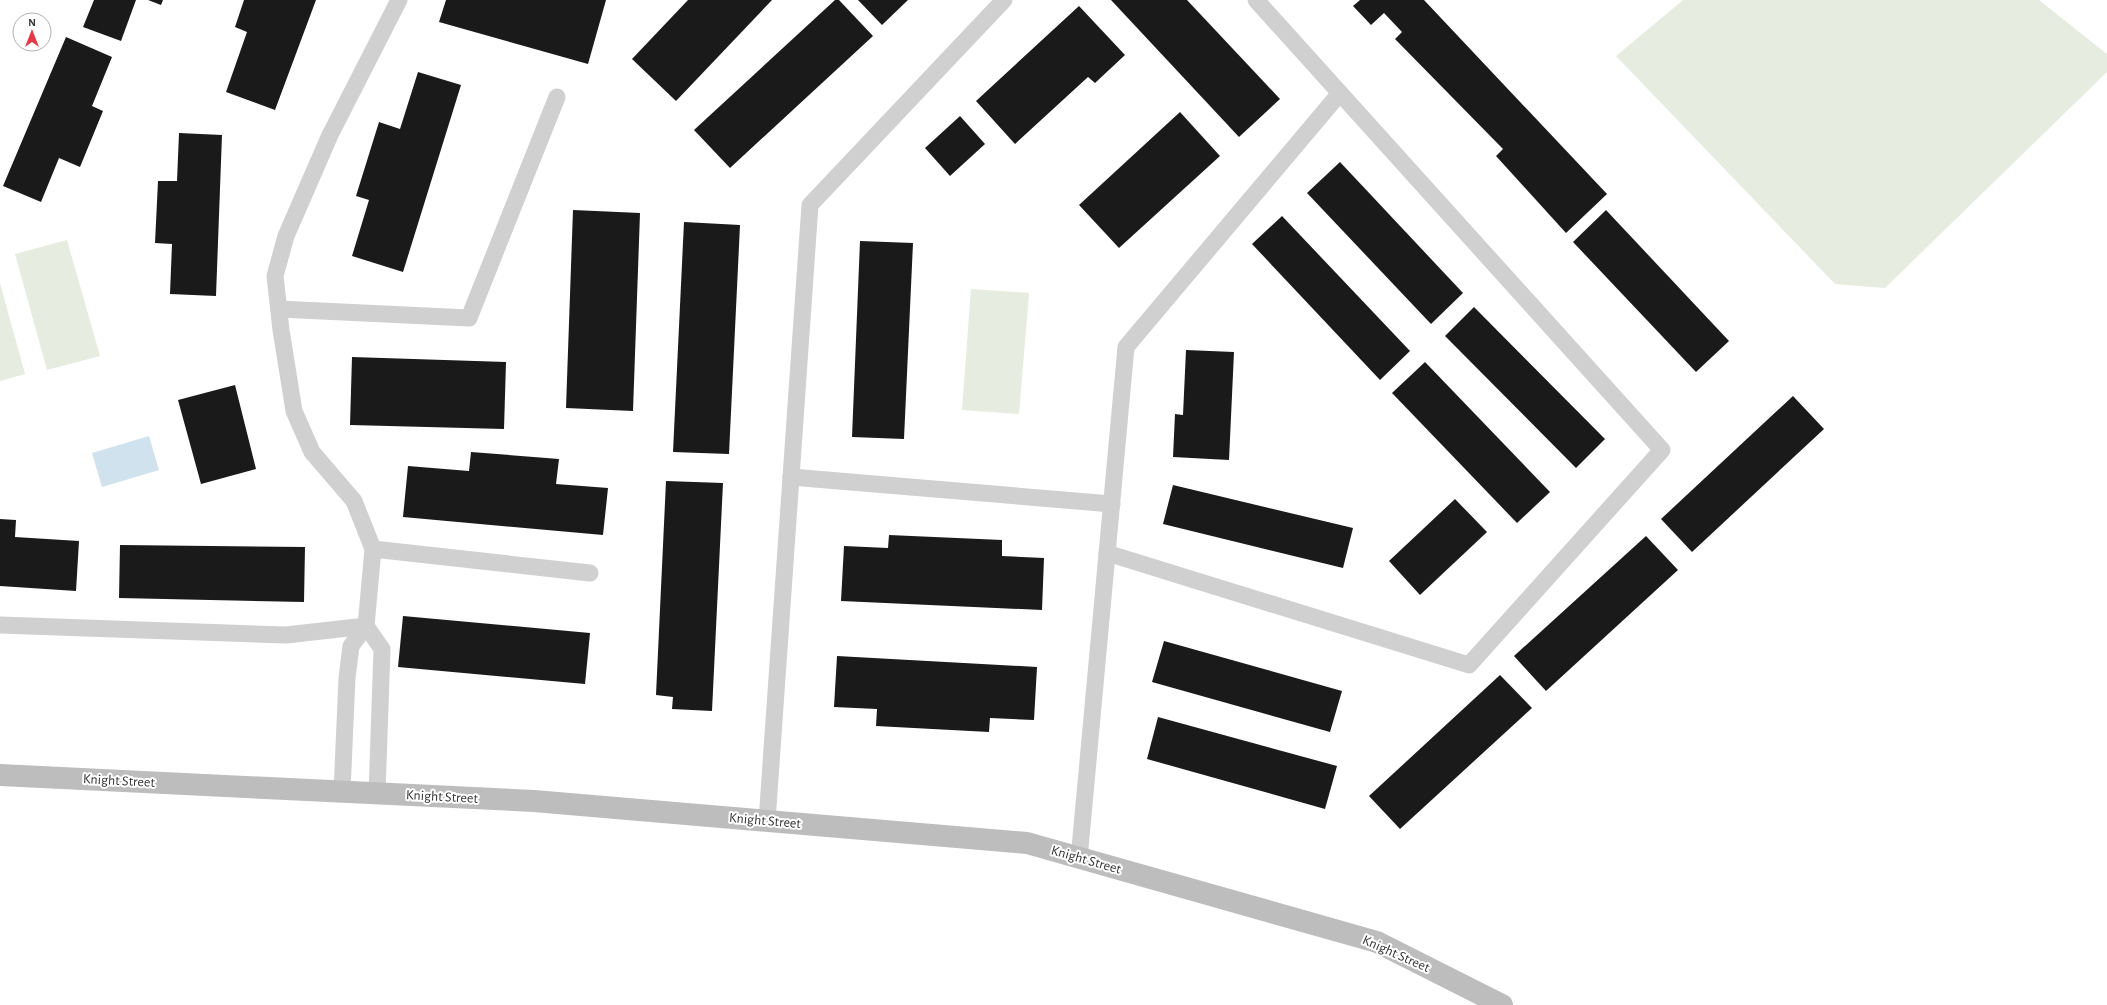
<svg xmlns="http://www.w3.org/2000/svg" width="2107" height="1005" viewBox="0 0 2107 1005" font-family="'Alegreya Sans',sans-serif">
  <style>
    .pitch { fill: #e6ecdf }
    .water { fill: #cfe2ee }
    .building { fill: #1a1a1a }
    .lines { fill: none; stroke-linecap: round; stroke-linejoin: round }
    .lane { stroke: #d0d0d0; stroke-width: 17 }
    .secondary { stroke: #bdbdbd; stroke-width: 22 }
    .labels { text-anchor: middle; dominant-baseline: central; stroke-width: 4; stroke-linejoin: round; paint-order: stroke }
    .street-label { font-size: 14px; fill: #333; stroke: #fff }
  </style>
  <rect width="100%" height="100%" fill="#fff"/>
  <g class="pitch">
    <path d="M1683 0H2039L2107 54V72L1885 288 1835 284 1616 56Z"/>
    <path d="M67 240 100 356 47 370 15 254Z"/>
    <path d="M0 283 25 374 0 381Z"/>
    <path d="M971 289 1029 293 1019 414 962 410Z"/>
  </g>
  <path class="water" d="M149 436 159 470 102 487 92 453Z"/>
  <g class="building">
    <path d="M94 0H136L121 41 83 27Z"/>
    <path d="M148 0H163L161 5Z"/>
    <path d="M244 0H316L275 110 226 92 247 32 235 27Z"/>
    <path d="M446 0H606L588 64 439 22Z"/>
    <path d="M688 0H772L676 101 632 59Z"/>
    <path d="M835 0H839L873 36 730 168 694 130Z"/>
    <path d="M858 0H908L882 25Z"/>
    <path d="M1111 0H1187L1280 99 1239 137Z"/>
    <path d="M1360 0H1424L1607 194 1566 233 1496 156 1503 149 1395 39 1402 32 1384 13 1371 25 1353 6Z"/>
    <path d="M1079 6 1125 55 1095 83 1088 77 1015 144 976 101Z"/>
    <path d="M66 37 112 57 92 106 103 111 80 167 59 158 41 202 3 186Z"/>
    <path d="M418 72 461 85 403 272 352 256 369 200 356 196 379 122 400 129Z"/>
    <path d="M1180 112 1220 156 1119 248 1079 205Z"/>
    <path d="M960 116 985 144 950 176 925 148Z"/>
    <path d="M179 133 222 135 216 296 170 294 172 244 155 243 158 181H177Z"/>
    <path d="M1340 162 1463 293 1431 324 1307 193Z"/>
    <path d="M573 210 640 213 633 411 566 408Z"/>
    <path d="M1606 210 1729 341 1696 372 1573 242Z"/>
    <path d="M1282 216 1410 351 1380 380 1252 244Z"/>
    <path d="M684 222 740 225 729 454 673 452Z"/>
    <path d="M860 241 913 243 904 439 852 437Z"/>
    <path d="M1474 307 1605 439 1576 468 1445 336Z"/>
    <path d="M1186 350 1234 352 1229 460 1173 457 1175 414 1183 415Z"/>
    <path d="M352 357 506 362 504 429 350 425Z"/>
    <path d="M1425 362 1550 492 1517 523 1392 393Z"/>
    <path d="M235 385 256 469 201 484 178 400Z"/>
    <path d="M1793 396 1824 429 1692 552 1661 519Z"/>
    <path d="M471 452 559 459 556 484 608 488 603 535 403 517 408 466 469 471Z"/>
    <path d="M666 481 723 483 712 711 672 709 673 697 656 695Z"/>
    <path d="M1173 485 1353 528 1343 568 1163 524Z"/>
    <path d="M1455 499 1487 532 1420 595 1389 561Z"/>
    <path d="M0 519 16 520 15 537 79 541 76 591 0 586Z"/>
    <path d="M889 535 1002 540V556L1044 558 1042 610 841 601 844 546 888 548Z"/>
    <path d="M1646 536 1678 570 1546 691 1514 656Z"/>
    <path d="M120 545 305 547 304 602 119 598Z"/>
    <path d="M403 616 590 633 585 684 398 667Z"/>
    <path d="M1164 641 1342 691 1330 732 1152 682Z"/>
    <path d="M837 656 1037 667 1034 720 990 718 989 732 876 726 877 709 834 707Z"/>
    <path d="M1500 675 1532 708 1400 829 1369 796Z"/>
    <path d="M1158 717 1337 766 1325 809 1147 759Z"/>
  </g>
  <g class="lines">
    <g class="lane">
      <path d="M279 309 469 318 557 97"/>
      <path d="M791 477 1112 504"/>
      <path d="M373 549 590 573"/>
      <path d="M1107 553 1469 665 1662 450 1256 0"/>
      <path d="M0 625 286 635 366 626 373 549 354 501 312 452 294 411 281 330 275 276 286 236 330 135 399 0"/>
      <path d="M342 792 347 678 351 646 366 626 382 649 377 794"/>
      <path d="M767 821 810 205 1004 0"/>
      <path d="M1079 859 1126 347 1340 93"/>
    </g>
    <path class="secondary" d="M0 775 534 801 1027 843 1377 942 1502 1005"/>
  </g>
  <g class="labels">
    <g class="street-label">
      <text transform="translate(119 781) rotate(3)">Knight Street</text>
      <text transform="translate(442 797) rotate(3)">Knight Street</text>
      <text transform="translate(765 821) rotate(5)">Knight Street</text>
      <text transform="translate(1086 860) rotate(16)">Knight Street</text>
      <text transform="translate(1396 954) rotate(24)">Knight Street</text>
    </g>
  </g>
  <g transform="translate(32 32)"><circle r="19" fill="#ffffff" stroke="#adadad"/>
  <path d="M0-3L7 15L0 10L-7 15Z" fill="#e63946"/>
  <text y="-6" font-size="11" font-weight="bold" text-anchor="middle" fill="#333333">N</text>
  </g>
</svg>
